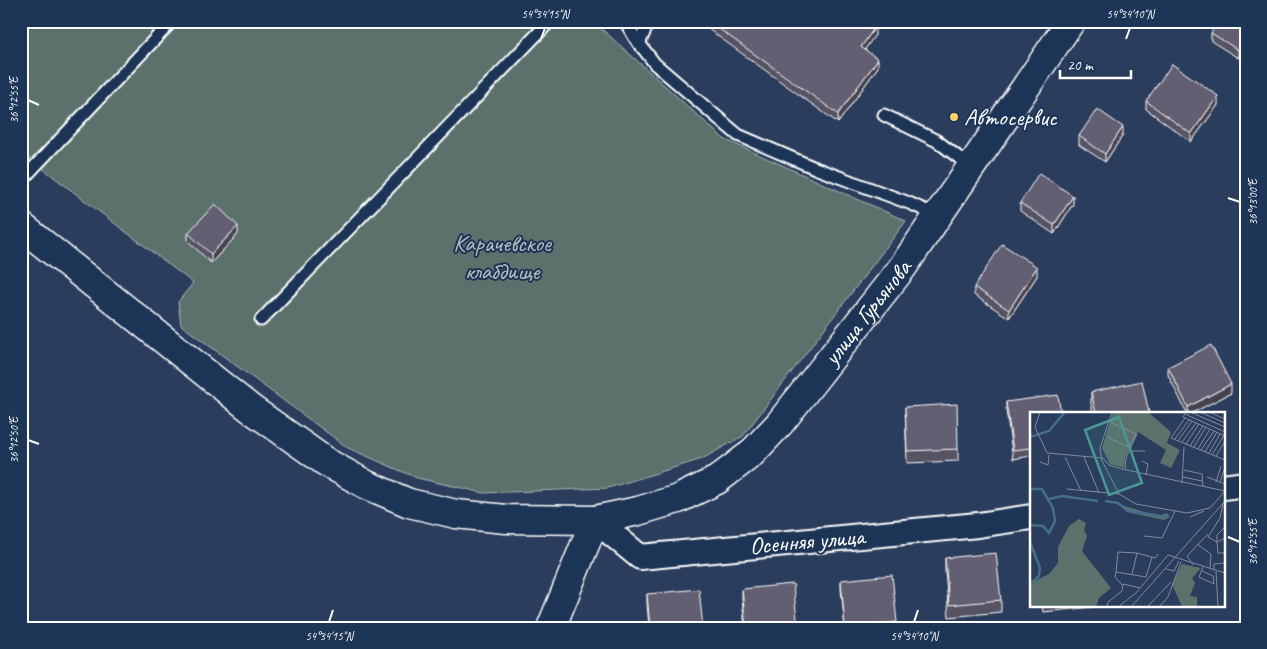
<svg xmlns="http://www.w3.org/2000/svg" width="1267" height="649" viewBox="0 0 1267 649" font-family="Caveat,sans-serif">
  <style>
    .green { fill: #5c716c; stroke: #aeb8b6 }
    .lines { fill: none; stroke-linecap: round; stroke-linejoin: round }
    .lane-casing { stroke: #fff; stroke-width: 15 }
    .street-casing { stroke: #fff; stroke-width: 28 }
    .secondary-casing { stroke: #fff; stroke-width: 31 }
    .lane { stroke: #1d3557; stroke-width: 11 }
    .street { stroke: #1d3557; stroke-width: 24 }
    .secondary { stroke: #1d3557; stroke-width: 28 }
    .wall { fill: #565263; stroke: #fff }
    .shaded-wall { fill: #464250; stroke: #fff }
    .building { fill: #645f73; stroke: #fff }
    .ticks { fill: none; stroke: #fff; stroke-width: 2 }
    .poi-dot { fill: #ffd166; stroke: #1d3557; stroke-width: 2 }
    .labels { text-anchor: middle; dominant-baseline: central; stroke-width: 4; stroke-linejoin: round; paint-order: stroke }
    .poi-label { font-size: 24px; fill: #fff; stroke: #1d3557; text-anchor: start }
    .park-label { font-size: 24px; fill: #b6bfbd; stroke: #1d3557 }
    .street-label { font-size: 24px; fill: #fff; stroke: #1d3557 }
    .inset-river { fill: none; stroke: #446e8a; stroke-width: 2.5 }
    .inset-road { fill: none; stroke: #808b9e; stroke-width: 1 }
    .view { fill: #4b9892; fill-opacity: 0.15; stroke: #4b9892; stroke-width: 2.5 }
    .inset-edge { fill: none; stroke: #fff; stroke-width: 2.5 }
    .neatline { fill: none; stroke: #fff; stroke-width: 2 }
    .ticks-label { font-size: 12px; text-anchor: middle; fill: #fff }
  </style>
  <rect width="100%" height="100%" fill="#2b3d5d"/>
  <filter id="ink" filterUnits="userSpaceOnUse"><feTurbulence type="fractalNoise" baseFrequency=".02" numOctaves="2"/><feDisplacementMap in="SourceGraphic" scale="10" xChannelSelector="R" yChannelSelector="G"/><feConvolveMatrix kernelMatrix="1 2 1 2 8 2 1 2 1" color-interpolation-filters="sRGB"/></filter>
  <g filter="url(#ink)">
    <path class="green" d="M21 21H593L724 139 906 221 743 436 702 459 608 488 484 493 417 478 348 448 181 325 178 302 193 283 21 152Z"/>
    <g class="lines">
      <g class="lane-casing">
        <g id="lane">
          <path d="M625 21 635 38 655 64 738 135 815 168 909 203 938 216"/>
          <path d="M639 44 649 21"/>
          <path d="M884 115 937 141 971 167"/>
          <path d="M21 181 172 21"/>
          <path d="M261 320 550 21"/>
        </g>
      </g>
      <g class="street-casing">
        <g id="street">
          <path d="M1223 487 1246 484"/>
          <path d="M595 520 640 557 978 525 1031 517"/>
        </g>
      </g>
      <g class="secondary-casing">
        <g id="secondary">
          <path id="s1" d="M21 226 251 409 326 462 367 485 409 503 456 514 506 519 595 520 638 511 678 499 717 480 751 454 780 423 902 268 1071 21"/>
          <path d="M551 628 595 520"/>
        </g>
      </g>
      <use href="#lane" class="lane"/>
      <use href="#street" class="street"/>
      <use href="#secondary" class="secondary"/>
    </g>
    <g class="wall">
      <path d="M697 21H868L875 35 865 49 878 67 838 123Z"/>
      <path d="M1246 21V45L1238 58 1211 41V33Z"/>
      <path d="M1146 101 1218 105 1191 142 1146 109Z"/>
      <path d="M1123 135 1105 162 1079 145V136Z"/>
      <path d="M1020 203 1073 204 1054 234 1020 211Z"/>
      <path d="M188 233 238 234 211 263 188 241Z"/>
      <path d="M1037 276 1009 318 974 295V287Z"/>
      <path d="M1168 367 1231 393 1192 413H1187L1168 375Z"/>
      <path d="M1091 392 1149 413H1093L1091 404Z"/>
      <path d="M1006 402 1031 413V456L1013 459 1006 410Z"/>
      <path d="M905 407 958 449V461L907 463Z"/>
      <path d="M945 558 1001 600V612L949 617 945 570Z"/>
      <path d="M841 580 897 622V628H845L841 589Z"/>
      <path d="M742 589 798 628H745L742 598Z"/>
      <path d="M647 594 703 628H649L647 603Z"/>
      <path d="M1042 605H1094V607L1043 612Z"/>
    </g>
    <g class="shaded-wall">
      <path d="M875 27V35L861 55V47Z"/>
      <path d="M1246 36V45L1238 58V50Z"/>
      <path d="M878 59V67L838 123V114Z"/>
      <path d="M1218 96V105L1191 142V134Z"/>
      <path d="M1123 127V135L1105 162V154Z"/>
      <path d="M1073 196V204L1054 234V225Z"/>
      <path d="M238 226V234L211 263V254Z"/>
      <path d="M1037 267V276L1009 318V310Z"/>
      <path d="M1231 384V393L1192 413H1188V407Z"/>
    </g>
    <g class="building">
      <path d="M708 21H868L875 27 861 47 878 59 838 114Z"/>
      <path d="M1218 21H1246V36L1238 50 1211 33Z"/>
      <path d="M1172 64 1218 96 1191 134 1146 101Z"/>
      <path d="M1097 109 1123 127 1105 154 1079 136Z"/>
      <path d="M1039 173 1073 196 1054 225 1020 203Z"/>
      <path d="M215 204 238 226 211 254 188 233Z"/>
      <path d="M1002 244 1037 267 1009 310 974 287Z"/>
      <path d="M1211 345 1231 384 1188 407 1168 367Z"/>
      <path d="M1142 381 1149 413H1096L1091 392Z"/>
      <path d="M1058 395 1061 413H1031V448L1013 450 1006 402Z"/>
      <path d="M957 404 958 449 907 451 905 407Z"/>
      <path d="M996 553 1001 600 949 605 945 558Z"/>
      <path d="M892 575 897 622 845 628 841 580Z"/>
      <path d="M793 584 798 628H746L742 589Z"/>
      <path d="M699 589 703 628H650L647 594Z"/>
    </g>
  </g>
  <path class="ticks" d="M541 39 545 28M1126 39 1130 28M28 100 39 105M1228 198 1240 202M28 440 39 444M1228 537 1240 542M329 622 333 610M914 622 918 610"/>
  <circle class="poi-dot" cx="954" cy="117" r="5"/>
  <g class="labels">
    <g class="poi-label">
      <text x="964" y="117">Автосервис</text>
    </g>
    <g class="park-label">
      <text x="502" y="243">Карачевское<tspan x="502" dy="28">клабдище</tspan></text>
    </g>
    <g class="street-label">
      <text stroke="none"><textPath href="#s1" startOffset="1021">улица Гурьянова</textPath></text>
      <text transform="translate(807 541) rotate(-5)">Осенняя улица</text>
    </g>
  </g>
  <g transform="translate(1030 412)">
    <rect width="195" height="195" fill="#2b3d5d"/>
    <path d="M83 0H118L141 20 137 31 150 38 141 56 130 51 136 38 108 20 95 45 94 56 80 52 72 36ZM91 93 128 104 137 101 140 105 134 108 97 100ZM49 107 56 111 54 118 57 124 52 139 81 176 69 186 66 195H0V171L19 162 28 151V135L39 114ZM152 152 171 156 162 166 165 171 160 184 167 185V195H152L142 172Z" fill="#5c716c"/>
    <path class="inset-river" d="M0 25 19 19 35 0M0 77H12L23 96 25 109 19 121 13 114 0 113M19 87 32 84 68 89M75 89 88 91 98 99 138 105M0 130 10 156 9 164 0 172"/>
    <path class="inset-road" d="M10 0 5 15 17 41 73 46M82 0 70 36 72 49 89 82M160 0 195 15M170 0 195 11M179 0 195 7M155 6 141 26 195 48M195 20 155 2 153 5 195 24M77 25 99 35 106 22 78 9M145 27 159 8M148 29 162 9M152 30 166 11M156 32 169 12M160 34 173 14M164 35 176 15M168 37 180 17M171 38 184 19M99 39H115M175 40 187 20M179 41 190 22M182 43 194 23M186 44 195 29M35 45 51 79M54 45 69 81M112 49 118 52 116 63M10 50 18 53 19 43M95 58 96 46 107 22M154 58 172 62 173 75M153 65 172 69M177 65 195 72M186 70 191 54M190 70 195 55M152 71 154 35M37 77 89 82 106 92 157 101 180 96 195 79 92 57 79 53 73 46M193 91 190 106 178 125 187 130 188 141H195M160 105 174 99M195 115 187 123V130L195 126M114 124 132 126 145 99M167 132 181 142 180 157M163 153 157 144 178 122M136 157 144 159 149 149M184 158V152L195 151M172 159 183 164 184 172 169 165 173 155M186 159 188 195M86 160 88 140 107 141M102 162 107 141 125 146 128 142M92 173 85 165 86 160 116 165 122 145M81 195 77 194 78 190 92 179 93 172 110 176M88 195 106 181 138 143 195 161M101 195 195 89M117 195 141 170M129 195 138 185 151 150"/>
    <path class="view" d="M89 5 112 71 79 83 55 18Z"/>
    <rect width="195" height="195" class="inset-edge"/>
  </g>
  <rect width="1267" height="649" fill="none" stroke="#1d3557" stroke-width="55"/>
  <path d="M1060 70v8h71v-8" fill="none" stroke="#ffffff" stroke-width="2.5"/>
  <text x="1067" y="70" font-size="15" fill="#ffffff" stroke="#1d3557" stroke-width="4" paint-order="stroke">20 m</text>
  <rect x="28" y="28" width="1212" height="594" class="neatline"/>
  <g class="ticks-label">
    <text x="545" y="18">54°34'15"N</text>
    <text x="1130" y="18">54°34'10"N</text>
    <text transform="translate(14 100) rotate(-90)" y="4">36°12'55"E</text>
    <text transform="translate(1253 202) rotate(-90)" y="4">36°13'00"E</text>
    <text transform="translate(14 440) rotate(-90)" y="4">36°12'50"E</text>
    <text transform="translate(1253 542) rotate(-90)" y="4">36°12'55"E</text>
    <text x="329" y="640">54°34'15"N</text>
    <text x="914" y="640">54°34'10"N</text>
  </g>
</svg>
